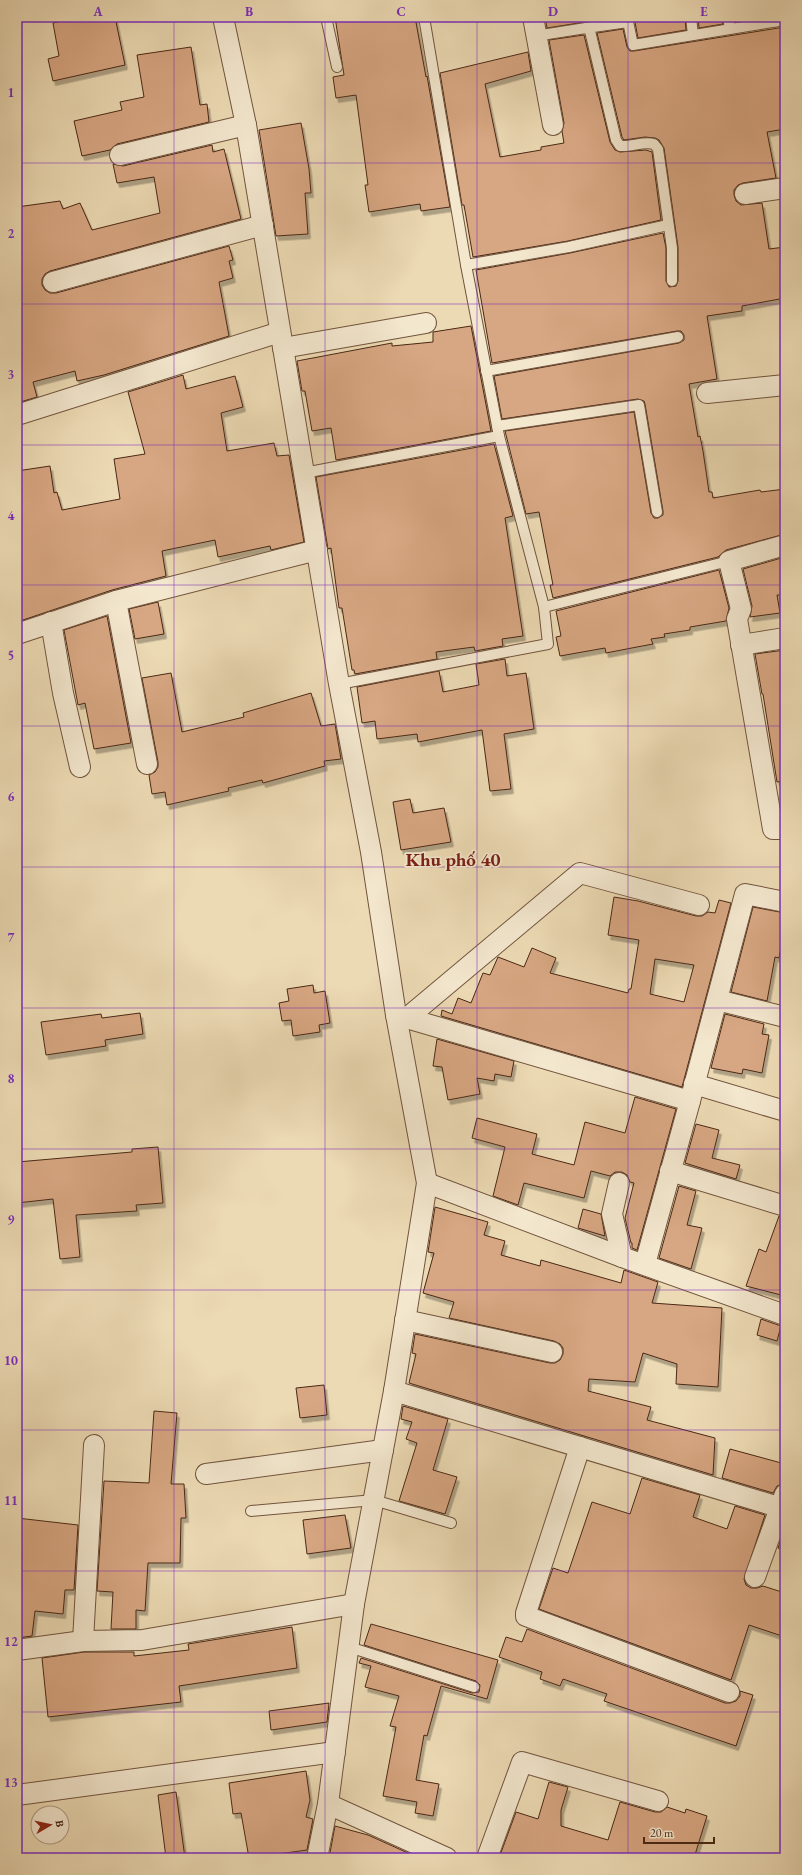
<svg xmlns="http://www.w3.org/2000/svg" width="802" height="1875" viewBox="0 0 802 1875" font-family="'EB Garamond',serif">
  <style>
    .building { fill: #d7a682; stroke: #492815; fill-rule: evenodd; filter: url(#shadow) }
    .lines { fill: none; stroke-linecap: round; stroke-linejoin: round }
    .service-casing { stroke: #72543d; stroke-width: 12 }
    .minor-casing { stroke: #72543d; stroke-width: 22 }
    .service { stroke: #f3e7ce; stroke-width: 10 }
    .minor { stroke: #f3e7ce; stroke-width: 20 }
    .grid { fill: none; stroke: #7b2cbf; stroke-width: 1; stroke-opacity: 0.55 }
    .labels { text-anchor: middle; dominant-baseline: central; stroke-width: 3.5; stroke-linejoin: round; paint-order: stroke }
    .neighbourhood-label { font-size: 19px; font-weight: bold; fill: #7a1f14; stroke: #f3e7ce }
    .neatline { fill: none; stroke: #7b2cbf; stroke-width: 1.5 }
    .grid-label { font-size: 13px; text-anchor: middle; font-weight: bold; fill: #7b2cbf }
  </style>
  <defs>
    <filter id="shadow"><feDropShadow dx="2.5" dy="4.5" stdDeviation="0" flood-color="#0004"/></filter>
  </defs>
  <rect width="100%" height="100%" fill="#ecdab4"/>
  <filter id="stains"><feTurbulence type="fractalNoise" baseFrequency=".005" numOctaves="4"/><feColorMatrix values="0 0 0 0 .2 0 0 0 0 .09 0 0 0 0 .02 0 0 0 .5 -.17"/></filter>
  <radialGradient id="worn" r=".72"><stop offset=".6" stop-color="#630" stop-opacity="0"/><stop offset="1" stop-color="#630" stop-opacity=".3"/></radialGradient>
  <g class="building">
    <path d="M82 17H115L125 65 53 81 48 59 59 56 53 23Z"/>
    <path d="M335 17H415L426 77 427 76 450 207 421 211 420 204 369 212 365 185H368L356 95 336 98 333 77 344 75Z"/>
    <path d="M545 17H617L547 28Z"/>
    <path d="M634 17H685L686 30 638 38Z"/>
    <path d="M698 17H722L723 24 699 28Z"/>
    <path d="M735 17H763L735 22Z"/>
    <path d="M785 27V129L767 132 776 178 743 183 738 185 734 190V195L736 201 741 205 762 203 769 249 785 247V298L742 306V311L707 316 717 379 689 384 698 437 700 436 703 451 709 492H712L713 498 760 490 761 492 785 489V534L726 550 718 557 553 598 550 585H553L539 512 526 514 505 431 634 412 651 513 654 518H658L663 515V511L645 404 644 401 638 399 502 419 494 376 679 343 684 340V335L681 331H677L492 363 476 270 570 253 663 233 666 248V281L669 287 676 286 678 281V247L664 148 659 140 655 138 645 137 624 140 622 137 597 33 623 29 627 47 630 51H634Z"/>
    <path d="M584 35 610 142 615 150 620 152 646 150 652 152 661 220 568 241 473 257 464 205H462L440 73 528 52 531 71 485 84 500 157 541 150V147L564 143 562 131 564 123 549 40Z"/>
    <path d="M191 47 200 105 207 104 209 122 117 144 110 150 82 156 74 121 122 110 120 102 144 97 137 55Z"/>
    <path d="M301 123 309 169 311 193H305L308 234 276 236 259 130Z"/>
    <path d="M212 145 213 152 224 149 241 219 50 271 45 274 42 279V285L45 290 50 293H56L229 246 233 260 229 261 233 278 219 282 229 336 104 375 77 381 75 371 33 382 37 397 17 403V207L60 201 63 209 80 203 92 230 160 213 154 177 117 183 113 164 123 166Z"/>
    <path d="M471 326 491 431 336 460 331 428 312 431 305 391H302L297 361 392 343V346L433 342V332Z"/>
    <path d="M183 375 186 389 235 376 243 407 221 413 227 451 274 443 277 456 289 455 304 542 271 550 270 546 218 557 215 540 162 551 166 576 112 590 17 622V471L50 466 54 493 57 492 62 510 120 499 114 459 145 454 128 392Z"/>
    <path d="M494 444 513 516 505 518 523 636 502 639 503 646 475 651 474 647 436 652 437 659 355 674 354 670H352L342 608H339L331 548 328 549 316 477Z"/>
    <path d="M785 557V595H777L780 613 750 617 752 606 743 569Z"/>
    <path d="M719 570 729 608 726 621 690 627V630L664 634 665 637 651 639 653 644 637 647 606 653 605 648 560 656 556 637 561 636 556 611Z"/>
    <path d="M158 602 164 634 135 639 129 609Z"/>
    <path d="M107 616 131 743 94 749 85 703 78 705 64 630Z"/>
    <path d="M785 650V781L777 782 763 694H762L755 654Z"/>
    <path d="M505 659 507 676 526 673 534 729 504 734 511 789 490 791 482 730 418 742 417 734 377 739 375 721 362 723 357 687 439 671 443 692 479 685 476 664Z"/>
    <path d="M171 673 182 732 244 717 243 713 311 693 321 726 335 724 341 759 324 761 325 766 263 783 262 780 228 788 229 791 167 805 165 792 152 794 149 775 155 772 158 767V762L142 678Z"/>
    <path d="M410 799 413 813 444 808 451 842 401 850 393 802Z"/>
    <path d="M614 897 638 901 696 916H702L708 912 715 913 719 900 731 903 682 1087 441 1016 442 1010 452 1014 458 998 471 1003 483 973 490 975 498 957 524 967 532 948 556 958 550 973 628 993 629 989H631L639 940 608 935ZM655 959 694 965 684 1002 650 994Z"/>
    <path d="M753 907 785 913V925L779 958 775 957 767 1001 731 992Z"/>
    <path d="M313 985 314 993 325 991 330 1023 319 1025 320 1032 293 1036 291 1020 282 1021 279 1003 289 1001 287 989Z"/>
    <path d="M140 1013 143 1034 105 1040 106 1046 46 1055 41 1022 101 1014 102 1018Z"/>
    <path d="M725 1014 764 1024 762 1034 769 1035 762 1073 743 1069 742 1074 711 1068Z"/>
    <path d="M437 1039 514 1061 511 1077 495 1074 494 1081 477 1078 480 1094 448 1100 442 1067 433 1066Z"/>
    <path d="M635 1097 676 1109 637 1250 632 1248V1243H631L625 1218 634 1183 630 1182 627 1175 622 1172H615L610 1176 591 1171 584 1198 524 1183 518 1205 493 1196 505 1147 472 1138 477 1118 537 1134 532 1154 574 1165 585 1122 625 1133Z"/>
    <path d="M696 1124 719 1130 712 1158 740 1165 736 1179 685 1163Z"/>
    <path d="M158 1147 163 1203 136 1205 137 1211 76 1215 80 1257 60 1259 53 1199 17 1203V1162L132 1152V1149Z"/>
    <path d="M679 1186 696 1191 687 1225 702 1228 691 1269 659 1258Z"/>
    <path d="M435 1207 488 1222 484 1235 505 1241 501 1255 540 1266 541 1260 621 1283 624 1270 658 1282 652 1303 722 1308 718 1387 676 1384 677 1364 643 1353 635 1382 589 1379 588 1391 651 1407 647 1420 715 1438 713 1475 409 1383 416 1354 412 1353 415 1334 550 1363H555L560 1360 563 1354V1348L560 1344 554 1341 449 1318 454 1302 423 1293 434 1253 428 1252Z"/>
    <path d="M583 1209 601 1214 605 1236 578 1228Z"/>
    <path d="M779 1216 785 1217V1296L746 1286 759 1249 766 1252Z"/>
    <path d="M761 1319 781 1326 777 1341 757 1335Z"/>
    <path d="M324 1385 327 1415 300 1418 296 1388Z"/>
    <path d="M403 1406 448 1419 433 1470 457 1477 445 1514 399 1501 417 1443 406 1439 412 1422 401 1419Z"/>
    <path d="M154 1411 177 1413 171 1484H184L186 1518H181L180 1563H148L145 1611 136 1610V1629H111L113 1592 97 1591 104 1481 149 1483Z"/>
    <path d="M730 1449 785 1464V1483L777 1486 773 1493 722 1478Z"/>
    <path d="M642 1478 700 1495 693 1517 727 1529 735 1506 765 1515 744 1579 746 1585 751 1588H757L763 1586 785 1593V1637L749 1625 731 1680 539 1609 553 1568 568 1573 592 1502 630 1514Z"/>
    <path d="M345 1515 351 1548 307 1554 303 1520Z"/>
    <path d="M17 1518 78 1525 74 1590H65L63 1614 35 1611 32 1636 17 1638V1605L21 1565H17Z"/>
    <path d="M785 1528V1551L778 1548Z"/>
    <path d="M371 1624 498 1660 487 1699 441 1686 427 1736 424 1735 416 1780 439 1784 433 1816 415 1813 417 1802 383 1796 396 1727 390 1726 399 1696 365 1687 371 1666 359 1663 361 1658 472 1693 479 1692 480 1685 476 1681 364 1645Z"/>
    <path d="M292 1627 297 1668 179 1686 181 1702 48 1717 42 1658 84 1652H134V1656L189 1650 188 1644Z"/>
    <path d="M527 1629 725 1703H730L736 1701 740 1696V1691L753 1695 736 1746 604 1701 607 1694 563 1679 560 1686 540 1679 542 1672 499 1657 506 1637 522 1642Z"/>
    <path d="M329 1703 327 1722 271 1730 269 1711Z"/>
    <path d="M306 1771 310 1800 306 1817 313 1819 307 1850 249 1858 241 1813 233 1814 229 1783Z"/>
    <path d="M549 1782 568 1787 561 1810V1826L608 1840 620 1802 655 1812H661L667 1807 685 1813 686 1809 707 1816 694 1858H499L516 1812 538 1819Z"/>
    <path d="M176 1792 185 1858H166L158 1795Z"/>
    <path d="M335 1826 368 1835 419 1858H329Z"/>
  </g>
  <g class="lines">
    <g class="service-casing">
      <g id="service">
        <path d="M326 17 337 67"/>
        <path d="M627 17 633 45 785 20"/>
        <path d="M691 17 693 35"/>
        <path d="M728 17 730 29"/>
        <path d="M586 28 628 22"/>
        <path d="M535 36 586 28 590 31 616 140 620 146C632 147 643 141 654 144L658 149 672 248V281"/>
        <path d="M466 265 569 247 668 225"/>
        <path d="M486 371 678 337"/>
        <path d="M497 426 639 405 657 512"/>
        <path d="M304 473 499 436"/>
        <path d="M544 607 729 561"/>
        <path d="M339 684 548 644 544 607 499 436 466 265 424 17"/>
        <path d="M251 1511 374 1500 451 1523"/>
        <path d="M349 1647 474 1687"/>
      </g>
    </g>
    <g class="minor-casing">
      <g id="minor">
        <path d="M223 17 246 125 339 684 371 852 396 1015 427 1183 394 1391 354 1604 328 1804 317 1858"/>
        <path d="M533 17 553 125"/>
        <path d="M120 155 246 125"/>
        <path d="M745 194 785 188"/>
        <path d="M53 282 263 225"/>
        <path d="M283 348 426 323"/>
        <path d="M707 393 785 385"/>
        <path d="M17 415 280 332"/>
        <path d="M785 545 729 561 741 609 737 619 773 829H785"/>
        <path d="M116 601 147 764"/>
        <path d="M51 622 63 693 80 767"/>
        <path d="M17 634 116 601 317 550"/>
        <path d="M741 645 785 638"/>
        <path d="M717 1000 785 1017"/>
        <path d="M396 1015 690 1101 745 894 785 902"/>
        <path d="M407 1018 580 873 699 905"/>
        <path d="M694 1084 785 1111"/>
        <path d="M670 1171 785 1206"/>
        <path d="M427 1183 622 1257 785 1315"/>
        <path d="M619 1183 612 1214 622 1257"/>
        <path d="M645 1264 690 1101"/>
        <path d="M405 1320 552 1352"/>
        <path d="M394 1391 785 1509"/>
        <path d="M580 1447 526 1613V1616L729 1692"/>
        <path d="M206 1474 383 1450"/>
        <path d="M755 1577 785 1494"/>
        <path d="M83 1641 94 1445"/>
        <path d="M17 1650 83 1641 142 1640 354 1604"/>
        <path d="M17 1795 335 1752"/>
        <path d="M328 1804 447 1858"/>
        <path d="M487 1858 522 1762 658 1801"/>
      </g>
    </g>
    <use href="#service" class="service"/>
    <use href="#minor" class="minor"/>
  </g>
  <path class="grid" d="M174 17V1858M325 17V1858M477 17V1858M628 17V1858M17 163H785M17 304H785M17 445H785M17 585H785M17 726H785M17 867H785M17 1008H785M17 1149H785M17 1290H785M17 1430H785M17 1571H785M17 1712H785"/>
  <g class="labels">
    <g class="neighbourhood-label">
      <text x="453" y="859">Khu phố 40</text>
    </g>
  </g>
  <rect width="802" height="1875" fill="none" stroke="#ecdab4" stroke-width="44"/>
  <g transform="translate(50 1825) rotate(81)"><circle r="19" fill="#f3e7ce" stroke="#af9b84"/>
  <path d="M0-3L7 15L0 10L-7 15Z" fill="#8f2418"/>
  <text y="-6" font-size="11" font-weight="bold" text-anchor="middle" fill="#492815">B</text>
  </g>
  <path d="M644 1837v6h70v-6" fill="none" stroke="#492815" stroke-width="2"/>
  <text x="650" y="1837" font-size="12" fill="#492815" stroke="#f3e7ce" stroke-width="3" paint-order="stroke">20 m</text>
  <rect x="22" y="22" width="758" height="1831" class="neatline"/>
  <g class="grid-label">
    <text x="98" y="16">A</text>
    <text x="249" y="16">B</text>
    <text x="401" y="16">C</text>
    <text x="553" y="16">D</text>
    <text x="704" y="16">E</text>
    <text x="11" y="97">1</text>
    <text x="11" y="238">2</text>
    <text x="11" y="379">3</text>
    <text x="11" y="520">4</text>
    <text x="11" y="660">5</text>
    <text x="11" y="801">6</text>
    <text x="11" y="942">7</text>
    <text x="11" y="1083">8</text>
    <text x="11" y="1224">9</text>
    <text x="11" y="1365">10</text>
    <text x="11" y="1505">11</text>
    <text x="11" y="1646">12</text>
    <text x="11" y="1787">13</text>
  </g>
  <rect width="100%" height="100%" filter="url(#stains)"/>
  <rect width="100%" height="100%" fill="url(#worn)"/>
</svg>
